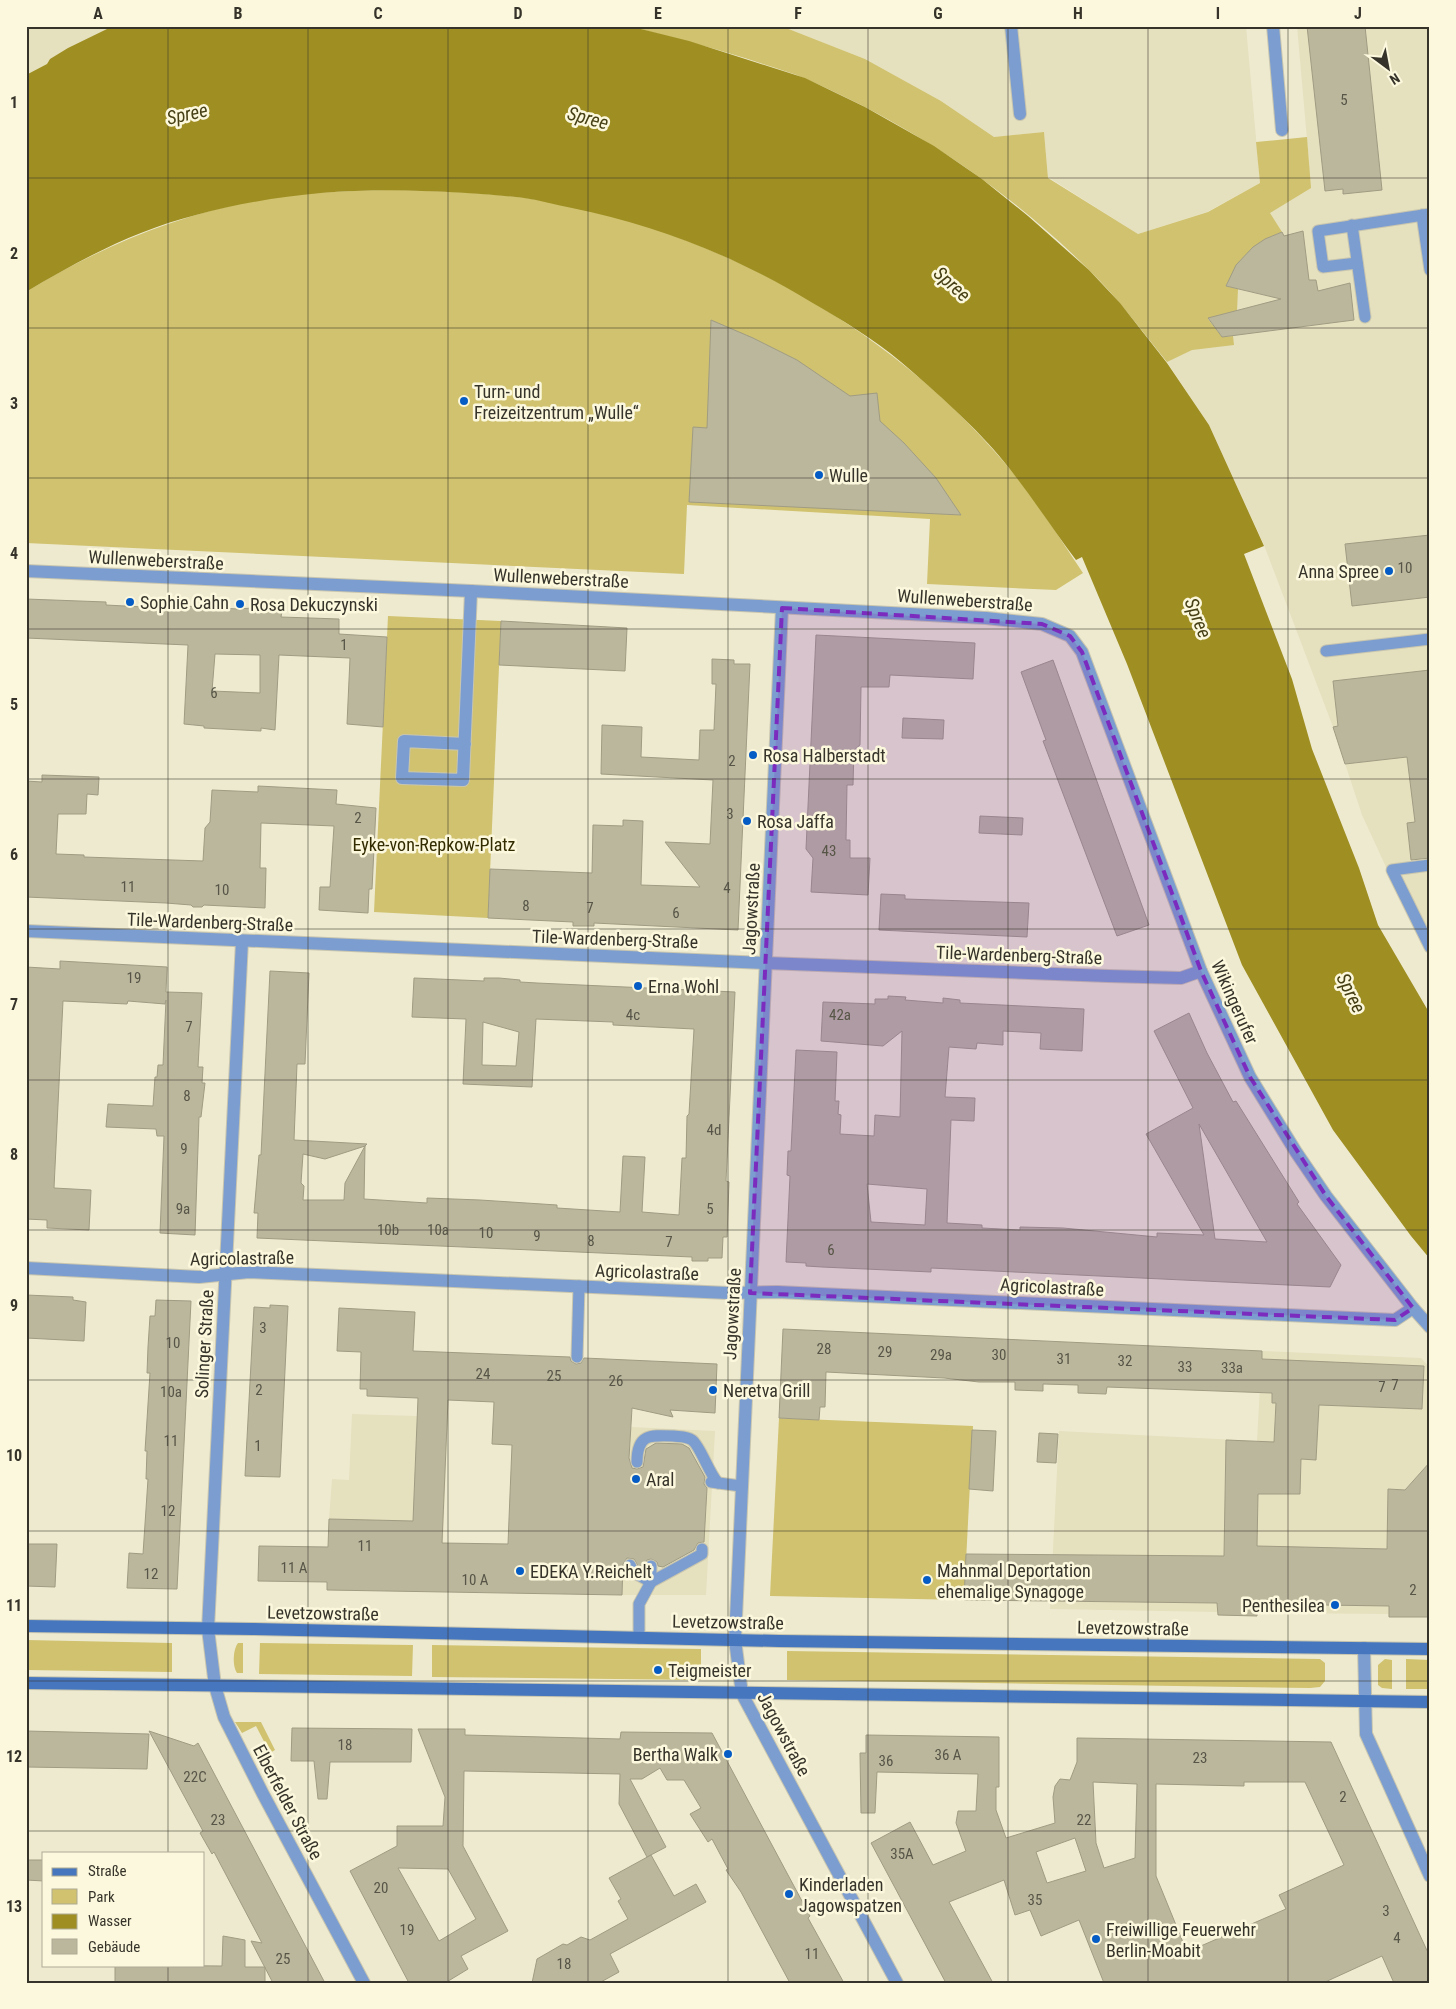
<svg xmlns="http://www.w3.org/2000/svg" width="1456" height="2009" viewBox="0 0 1456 2009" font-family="'Roboto Condensed',sans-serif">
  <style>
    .built { fill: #e5e0be }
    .green { fill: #d0c26f }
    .water { fill: #9f8e22 }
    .building { fill: #bbb79d; stroke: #a09c83; fill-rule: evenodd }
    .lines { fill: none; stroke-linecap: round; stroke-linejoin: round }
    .lane-casing { stroke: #c9c6af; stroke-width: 13 }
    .street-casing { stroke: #c9c6af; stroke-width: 14 }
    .secondary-casing { stroke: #c9c6af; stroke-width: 14 }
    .lane { stroke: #7c9dcf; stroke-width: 11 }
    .street { stroke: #7c9dcf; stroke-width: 12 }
    .secondary { stroke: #4576be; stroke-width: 12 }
    .marked { fill: #7b2cbf; fill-opacity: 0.2; stroke: #7b2cbf; stroke-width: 4; stroke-dasharray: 10 6; stroke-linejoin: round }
    .grid { fill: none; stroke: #36342a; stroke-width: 1; stroke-opacity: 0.55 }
    .poi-dot { fill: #065cc5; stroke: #fcf8dd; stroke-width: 2 }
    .labels { text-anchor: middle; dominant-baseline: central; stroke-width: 5; stroke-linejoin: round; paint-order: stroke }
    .number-label { font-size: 15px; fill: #575547 }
    .poi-label { font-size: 18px; fill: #36342a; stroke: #fcf8dd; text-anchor: start }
    .street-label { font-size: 18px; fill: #36342a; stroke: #fcf8dd }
    .park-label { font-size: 18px; fill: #322b00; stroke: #fcf8dd }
    .water-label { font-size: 19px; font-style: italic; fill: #474016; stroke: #fcf8dd }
    .neatline { fill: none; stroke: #36342a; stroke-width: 2 }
    .grid-label { font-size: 16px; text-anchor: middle; font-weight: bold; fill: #36342a }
  </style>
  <rect width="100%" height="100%" fill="#eeead0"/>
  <g class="built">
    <path d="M26 26H118L109 29 50 59 47 64 26 75Z"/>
    <path d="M781 26H1246L1260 183 1207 212 1138 234 1048 177 1044 132 994 137 941 101 865 59Z"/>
    <path d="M1297 26H1430V958L1421 943 1362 815 1333 727 1264 545 1209 425 1167 362 1120 303 1309 162Z"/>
    <path d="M1262 1351 1421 1358 1430 1368V1462L1397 1498 1430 1515 1429 1617H1389L1388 1614 1257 1613V1616L1218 1615 1217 1612 1050 1609 1059 1431 1257 1441Z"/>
    <path d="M352 1414 448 1417 441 1592 327 1590 329 1519 332 1479 349 1480Z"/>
    <path d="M631 1427 715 1431 706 1595H622Z"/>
  </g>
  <g class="green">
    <path d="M629 26H781L865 59 941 101 994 137 1044 132 1048 178 1138 234 1208 212 1260 183 1256 142 1307 137 1311 188 1270 213 1282 232C1255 242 1238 259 1226 286L1238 289 1237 311 1208 319 1222 337 1233 336 1234 345 1192 350 1167 362C1142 331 1118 298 1089 270 1009 190 910 124 806 79 793 73 778 69 763 64 719 49 674 38 629 26Z"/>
    <path d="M388 190C434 191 480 192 526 198 703 223 887 324 1003 461 1033 495 1058 536 1083 573L1056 590 927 584 930 519 687 505 684 574 26 543V292C101 246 183 212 270 198 309 192 348 191 388 190Z"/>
    <path d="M388 616 501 621 488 918 374 912Z"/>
    <path d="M779 1418 973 1426 964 1600 770 1596Z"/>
    <path d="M26 1640 172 1643V1672L26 1670Z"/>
    <path d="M238 1643H243V1673H237C232 1666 233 1649 238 1643Z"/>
    <path d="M260 1643 413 1645 412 1676 259 1674Z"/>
    <path d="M432 1645 701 1649V1680L432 1677Z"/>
    <path d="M787 1651 1320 1659 1325 1663V1681L1320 1687 1310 1688 787 1680Z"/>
    <path d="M1385 1659 1392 1660V1689L1382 1688 1378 1685V1665Z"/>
    <path d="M1406 1659 1430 1660V1689H1406Z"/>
    <path d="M235 1722H261L275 1750 270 1753 256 1726 242 1733Z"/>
  </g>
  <path class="water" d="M118 26H629L689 41 805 78 865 107 934 146 982 179 1028 216 1089 270 1120 303 1167 363 1209 425 1264 546 1244 554 1292 679 1312 749 1359 868 1378 925 1430 1014V1259L1411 1236 1333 1130 1242 965 1127 664 1082 557 1076 560C1052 528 1030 494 1005 463 978 429 935 391 901 362 874 339 842 320 811 302 737 257 657 225 572 208 556 205 540 200 524 198 491 194 456 192 422 191 345 188 270 195 196 215 136 230 79 260 26 292V75L47 64 50 59 68 48 107 29Z"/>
  <g class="building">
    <path d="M1307 26H1365L1382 190 1343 194V189L1325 191Z"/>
    <path d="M1303 231 1309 280H1316L1318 291 1350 283 1354 320 1222 337 1208 318 1281 299 1226 286 1236 265 1253 247 1265 239 1282 232 1284 236Z"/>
    <path d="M711 320 753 338 797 360 850 396 877 393 880 421 904 443 936 478 961 515 689 502 693 427 707 428Z"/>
    <path d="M1430 535V597L1352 606 1345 544Z"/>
    <path d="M26 599 106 602V605L162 608V605L205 607 208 603 218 604 220 608 238 609 252 608 254 605 263 606 267 610 282 611 281 617 339 619V634L387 637 383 727 347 724 350 658 279 655 275 730 261 728V731L204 728V726L184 724 188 645 26 638ZM215 654 260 655V693L212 691Z"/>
    <path d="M501 621 627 628 625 671 499 665Z"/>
    <path d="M816 635 975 643 973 679 890 675 889 687H861L860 745 854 750 853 785H847L846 840H850V858H870L868 895 811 892 813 858 806 849Z"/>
    <path d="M712 659 734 660V664H750L738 930 594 923V926H573V922L488 918 490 869 592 873 593 825 623 826V820L643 821 641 885 700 887 665 842 710 844 713 780 601 774 602 725 642 727 641 757 699 760 700 730H714L716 684H712Z"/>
    <path d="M1053 660 1149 925 1117 936 1051 762 1043 741 1046 740 1021 672Z"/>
    <path d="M1430 670V858L1411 860 1407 823 1415 822 1407 757 1345 764 1333 727 1338 726 1333 681Z"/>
    <path d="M903 718 944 720 943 739 902 738Z"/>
    <path d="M42 775 99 777 98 795 87 794 86 814H58L56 854 84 855V857L203 861 205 828 210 822 212 790 258 792V786L337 790 336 804 376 808 372 889H369L368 913 319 910 320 887H330L334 826 261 823 260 868H266L265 908 204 905 202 907H193L191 905 166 903 26 897V781L42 782Z"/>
    <path d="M980 816 1023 818 1022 835 979 833Z"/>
    <path d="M881 894 905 895V899L1029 903 1027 937 879 930Z"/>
    <path d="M60 961 167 967 166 992 202 993 198 1067H203L202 1083H205L201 1117H199L195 1235 160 1233 164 1136H157L156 1129 106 1127 108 1104 153 1106 155 1077H157L158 1065H163L166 1000 165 1004 128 1001 127 1004 63 1001 54 1188 91 1190 89 1230 47 1228V1220L26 1219V967L60 969Z"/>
    <path d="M270 971 309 973 305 1064H297L294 1140 367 1144 365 1146 364 1199 427 1203V1198L480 1200 557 1205V1208L620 1212 623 1156 645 1157 642 1212 679 1215 682 1158H686L687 1116 689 1114 694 1029 613 1025V1022L536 1019 532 1087 463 1084 466 1019 412 1017 414 978 484 981V978H499L520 980V982L537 983 735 992 726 1181 729 1182 727 1237H723L722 1258H708V1261H692V1257L257 1238 258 1213H254L259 1155H261ZM483 1022 519 1032 516 1066 482 1065ZM365 1146 345 1183 344 1200H303L304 1186 301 1183 303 1154 325 1159Z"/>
    <path d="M888 996 906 997 905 1000 943 1003V998L960 1000V1003L1084 1009 1082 1051 1040 1049 1041 1033 1003 1031V1045L977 1043 976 1049 949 1047 945 1097 975 1098 974 1121 951 1120 947 1223 982 1225V1228L1020 1230V1227L1063 1228 1157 1237V1233L1204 1235 1146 1134 1193 1108 1154 1031 1189 1013 1207 1053 1233 1102 1236 1101 1299 1202 1297 1204 1341 1265 1330 1287 931 1268V1272L822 1267 806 1266V1263L786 1262 790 1176 787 1175 788 1151H791L796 1050 837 1052 835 1101H839L838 1114 841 1115 840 1134 874 1136 875 1115 900 1117 902 1031 883 1046 821 1041 823 1002 875 1004V999H888ZM1199 1124 1267 1242 1215 1239ZM867 1184 927 1189 925 1225 871 1222Z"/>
    <path d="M26 1295 73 1297V1300L86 1302 84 1341 26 1338Z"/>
    <path d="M156 1300 191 1301 177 1589 127 1588 129 1553 143 1554 148 1479H146L147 1451H145L150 1373H147L148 1347 150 1316H155Z"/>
    <path d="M270 1305 288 1306 280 1477 245 1476 254 1307 270 1308Z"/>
    <path d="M339 1308 415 1312 413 1351 570 1357 571 1361 576 1364 581 1363 584 1358 717 1364 715 1413 670 1410 673 1417 632 1408 629 1458 632 1468 637 1469 643 1467 646 1449 656 1443 682 1444 689 1448 705 1477 704 1484 707 1488 704 1542 698 1543 694 1550 663 1567 658 1566 657 1562 651 1559 647 1560 644 1566H638L634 1559 627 1558 623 1564 622 1595 327 1590V1582L258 1581 259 1546 328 1547 329 1519 413 1521 418 1398 367 1396V1389H360L361 1352 337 1351ZM448 1400 494 1402 492 1444 512 1445 508 1544 442 1543Z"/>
    <path d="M783 1329 1262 1351V1359L1424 1366 1422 1409 1319 1405 1316 1460 1301 1459 1300 1494H1258L1257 1546 1387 1549 1388 1489 1405 1490 1430 1462 1429 1617H1389V1606L1257 1604V1616L1218 1615 1217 1603 964 1600 966 1554 1224 1556 1226 1440 1274 1442 1276 1403H1272V1393L1107 1387 1106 1394 1078 1393V1385L1043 1384V1391L1015 1390V1382H979L944 1378 826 1372 825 1407H820L819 1420 779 1418Z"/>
    <path d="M972 1430 996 1431 993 1491 969 1489Z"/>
    <path d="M1039 1433 1058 1434 1056 1463 1037 1462Z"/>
    <path d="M26 1544H57L55 1587 26 1586Z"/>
    <path d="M292 1728 412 1729 411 1762H330L327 1799H318L314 1761H291Z"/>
    <path d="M418 1729H465V1735L620 1739 621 1732 712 1733 810 1916 808 1918 844 1983H790L741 1892 726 1870 728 1869 712 1839 708 1842 690 1814 701 1808 684 1780H667L660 1768 642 1779H630L666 1847 647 1857 619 1804 620 1774 464 1771 463 1846 508 1931 461 1956 468 1969 445 1983H409L350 1871 397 1846V1826H443L445 1797ZM398 1868 448 1869 476 1919 439 1941Z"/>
    <path d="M26 1731 149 1734 147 1769 26 1767Z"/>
    <path d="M149 1731 194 1746 198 1743 325 1983H273L251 1941 262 1943 214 1852 212 1854 200 1833 203 1831Z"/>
    <path d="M866 1735 999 1737V1787H996V1810L1006 1838 1055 1823 1053 1797 1055 1786 1060 1779 1070 1780 1077 1762V1738L1331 1742 1430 1957V1983H1394L1382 1956 1323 1983H1104L1079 1920 1041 1936 1030 1910 1015 1915 1004 1880 949 1902 993 1983H946L871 1843 910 1822 933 1865 966 1851 956 1823 958 1811H976L978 1774 877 1772 875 1813H861L860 1753H866ZM1093 1782 1137 1784 1135 1858 1104 1868 1096 1843ZM1244 1782H1305L1344 1865 1279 1895 1286 1909 1187 1952 1156 1876V1784L1244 1786ZM1075 1838 1086 1871 1047 1883 1036 1852Z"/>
    <path d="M651 1855 674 1896 696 1884 706 1902 610 1954 619 1972 599 1983H532L537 1959 563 1944 567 1945 581 1937 590 1940 628 1919 618 1901 621 1899 609 1878Z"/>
    <path d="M26 1860H44V1881L26 1880Z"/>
    <path d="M223 1936 245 1940V1967H265V1983H115V1965L222 1966Z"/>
  </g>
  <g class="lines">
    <g class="lane-casing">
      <g id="lane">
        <path d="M1422 215 1430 270"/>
        <path d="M1352 225 1365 317"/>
        <path d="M1357 263 1323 267 1318 231 1430 214"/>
        <path d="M1326 651 1430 639"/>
        <path d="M1430 865 1392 870 1430 947"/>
        <path d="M577 1357 579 1286"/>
        <path d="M637 1462C637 1434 650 1435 673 1436 679 1437 686 1436 692 1440 701 1447 708 1472 718 1483"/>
        <path d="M711 1482 741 1486"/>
        <path d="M630 1565 633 1572 651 1582 702 1554V1549"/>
        <path d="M639 1638V1604L651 1582V1566"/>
      </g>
    </g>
    <g class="street-casing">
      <g id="street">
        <path d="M1011 26 1020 114"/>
        <path d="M1273 26 1282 130"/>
        <path d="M26 571 471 591 986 618 1042 624 1070 636 1082 652 1201 971 1250 1077 1296 1152 1326 1196 1413 1308 1430 1327"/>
        <path d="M782 608 735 1640 742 1694 897 1983"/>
        <path d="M465 744 404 741 402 778 463 780 471 591"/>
        <path d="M26 931 766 963 1108 976 1181 978 1201 971"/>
        <path d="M242 941 208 1629 215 1686 224 1717 263 1794 364 1983"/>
        <path d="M26 1268 199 1277 249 1272 728 1293 777 1292 1395 1320 1413 1308"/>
        <path d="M1364 1648 1366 1734 1430 1876"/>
      </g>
    </g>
    <g class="secondary-casing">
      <g id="secondary">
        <path d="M26 1626 253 1629 779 1641 1430 1649"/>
        <path d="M26 1683 1430 1702"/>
      </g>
    </g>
    <use href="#lane" class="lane"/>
    <use href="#street" class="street"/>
    <use href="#secondary" class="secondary"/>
  </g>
  <path class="marked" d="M782 608 1042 624 1070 636 1082 652 1201 971 1250 1077 1326 1196 1413 1308 1395 1320 750 1293Z"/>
  <path class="grid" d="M168 26V1853M308 26V1983M448 26V1983M588 26V1983M728 26V1983M868 26V1983M1008 26V1983M1148 26V1983M1288 26V1983M26 178H1430M26 328H1430M26 478H1430M26 629H1430M26 779H1430M26 929H1430M26 1080H1430M26 1230H1430M26 1380H1430M26 1531H1430M26 1681H1430M26 1831H1430M168 1965V1983"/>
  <g class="poi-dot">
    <circle cx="464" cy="401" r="5"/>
    <circle cx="819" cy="475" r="5"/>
    <circle cx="1389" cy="571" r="5"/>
    <circle cx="130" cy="602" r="5"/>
    <circle cx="240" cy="604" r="5"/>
    <circle cx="753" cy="755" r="5"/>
    <circle cx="747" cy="821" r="5"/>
    <circle cx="638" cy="986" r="5"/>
    <circle cx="713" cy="1390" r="5"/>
    <circle cx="636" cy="1479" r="5"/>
    <circle cx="520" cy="1571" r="5"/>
    <circle cx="927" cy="1580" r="5"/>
    <circle cx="1335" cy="1605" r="5"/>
    <circle cx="658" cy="1670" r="5"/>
    <circle cx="728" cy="1754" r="5"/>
    <circle cx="789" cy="1894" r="5"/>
    <circle cx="1096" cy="1939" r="5"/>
  </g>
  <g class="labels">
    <g class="number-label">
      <text x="1344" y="100">5</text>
      <text x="1405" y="568">10</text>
      <text x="344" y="645">1</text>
      <text x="214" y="693">6</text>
      <text x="732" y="761">2</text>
      <text x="730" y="814">3</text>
      <text x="358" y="818">2</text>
      <text x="829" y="851">43</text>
      <text x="128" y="887">11</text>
      <text x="727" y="888">4</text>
      <text x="222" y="890">10</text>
      <text x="526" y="906">8</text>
      <text x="590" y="908">7</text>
      <text x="676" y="913">6</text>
      <text x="134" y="978">19</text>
      <text x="633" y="1015">4c</text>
      <text x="840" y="1015">42a</text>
      <text x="189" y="1027">7</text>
      <text x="187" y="1096">8</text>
      <text x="714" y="1130">4d</text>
      <text x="184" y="1149">9</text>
      <text x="183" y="1209">9a</text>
      <text x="710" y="1209">5</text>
      <text x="388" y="1230">10b</text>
      <text x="438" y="1230">10a</text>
      <text x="486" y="1233">10</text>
      <text x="537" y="1236">9</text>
      <text x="591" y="1241">8</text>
      <text x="669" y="1242">7</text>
      <text x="831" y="1250">6</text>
      <text x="263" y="1328">3</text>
      <text x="173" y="1343">10</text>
      <text x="824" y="1349">28</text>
      <text x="885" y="1352">29</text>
      <text x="941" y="1355">29a</text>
      <text x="999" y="1355">30</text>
      <text x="1064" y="1359">31</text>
      <text x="1125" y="1361">32</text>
      <text x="1185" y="1367">33</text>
      <text x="1232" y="1368">33a</text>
      <text x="483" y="1374">24</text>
      <text x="554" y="1376">25</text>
      <text x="616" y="1381">26</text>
      <text x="1395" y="1385">7</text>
      <text x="1382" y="1387">7</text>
      <text x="259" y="1390">2</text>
      <text x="171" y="1392">10a</text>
      <text x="171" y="1441">11</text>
      <text x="258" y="1446">1</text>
      <text x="168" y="1511">12</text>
      <text x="365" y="1546">11</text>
      <text x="294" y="1568">11 A</text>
      <text x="151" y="1574">12</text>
      <text x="475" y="1580">10 A</text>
      <text x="1413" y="1590">2</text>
      <text x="345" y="1745">18</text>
      <text x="948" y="1755">36 A</text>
      <text x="1200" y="1758">23</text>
      <text x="886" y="1761">36</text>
      <text x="195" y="1777">22C</text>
      <text x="1343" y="1797">2</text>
      <text x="218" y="1820">23</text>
      <text x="1084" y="1820">22</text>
      <text x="902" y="1854">35A</text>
      <text x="381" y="1888">20</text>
      <text x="1035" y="1900">35</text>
      <text x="1386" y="1911">3</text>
      <text x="407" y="1930">19</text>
      <text x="1397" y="1938">4</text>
      <text x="812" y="1954">11</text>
      <text x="283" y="1959">25</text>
      <text x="564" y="1964">18</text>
    </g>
    <g class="poi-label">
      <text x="474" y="391">Turn- und<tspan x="474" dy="21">Freizeitzentrum „Wulle“</tspan></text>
      <text x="829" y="475">Wulle</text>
      <text x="1379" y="571" text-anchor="end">Anna Spree</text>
      <text x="140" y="602">Sophie Cahn</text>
      <text x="250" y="604">Rosa Dekuczynski</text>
      <text x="763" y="755">Rosa Halberstadt</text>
      <text x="757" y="821">Rosa Jaffa</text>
      <text x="648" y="986">Erna Wohl</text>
      <text x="723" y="1390">Neretva Grill</text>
      <text x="646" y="1479">Aral</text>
      <text x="937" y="1570">Mahnmal Deportation<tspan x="937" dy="21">ehemalige Synagoge</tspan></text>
      <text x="530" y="1571">EDEKA Y.Reichelt</text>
      <text x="1325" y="1605" text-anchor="end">Penthesilea</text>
      <text x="668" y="1670">Teigmeister</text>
      <text x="718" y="1754" text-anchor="end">Bertha Walk</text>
      <text x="799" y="1884">Kinderladen<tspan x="799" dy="21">Jagowspatzen</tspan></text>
      <text x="1106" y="1929">Freiwillige Feuerwehr<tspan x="1106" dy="21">Berlin-Moabit</tspan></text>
    </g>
    <g class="street-label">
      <text transform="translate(156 560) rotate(3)">Wullenweberstraße</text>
      <text transform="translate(561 578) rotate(3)">Wullenweberstraße</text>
      <text transform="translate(965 600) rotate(4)">Wullenweberstraße</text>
      <text transform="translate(751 909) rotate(-87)">Jagowstraße</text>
      <text transform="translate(210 922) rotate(2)">Tile-Wardenberg-Straße</text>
      <text transform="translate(615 939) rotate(2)">Tile-Wardenberg-Straße</text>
      <text transform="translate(1019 955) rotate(2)">Tile-Wardenberg-Straße</text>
      <text transform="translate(1235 1002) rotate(66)">Wikingerufer</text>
      <text transform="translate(242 1258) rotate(-1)">Agricolastraße</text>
      <text transform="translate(647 1272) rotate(2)">Agricolastraße</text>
      <text transform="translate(1052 1287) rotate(3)">Agricolastraße</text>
      <text transform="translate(732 1314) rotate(-87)">Jagowstraße</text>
      <text transform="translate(204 1344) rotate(-87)">Solinger Straße</text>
      <text transform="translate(323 1613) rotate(1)">Levetzowstraße</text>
      <text transform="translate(728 1622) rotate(1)">Levetzowstraße</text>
      <text transform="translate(1133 1628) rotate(1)">Levetzowstraße</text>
      <text transform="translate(784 1734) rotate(62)">Jagowstraße</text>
      <text transform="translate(288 1802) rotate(62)">Elberfelder Straße</text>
    </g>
    <g class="park-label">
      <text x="434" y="844">Eyke-von-Repkow-Platz</text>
    </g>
    <g class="water-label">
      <text transform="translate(187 114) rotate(-12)">Spree</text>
      <text transform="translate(588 118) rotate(15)">Spree</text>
      <text transform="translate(952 284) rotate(42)">Spree</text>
      <text transform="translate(1198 618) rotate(68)">Spree</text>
      <text transform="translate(1351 993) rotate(64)">Spree</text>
    </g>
  </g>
  <rect width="1456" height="2009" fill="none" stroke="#fcf8dd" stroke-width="55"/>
  <rect x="42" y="1852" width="162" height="115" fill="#fcf8dd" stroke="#adaa95"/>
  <rect x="52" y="1868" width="25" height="8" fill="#4576be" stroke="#adaa95"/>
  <text x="88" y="1876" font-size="15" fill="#36342a">Straße</text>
  <rect x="52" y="1889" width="25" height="15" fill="#d0c26f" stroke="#adaa95"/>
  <text x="88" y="1902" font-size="15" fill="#36342a">Park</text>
  <rect x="52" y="1914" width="25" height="15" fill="#9f8e22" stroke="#adaa95"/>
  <text x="88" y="1926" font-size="15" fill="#36342a">Wasser</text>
  <rect x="52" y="1939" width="25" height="15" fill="#bbb79d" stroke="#adaa95"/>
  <text x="88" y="1952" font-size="15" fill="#36342a">Gebäude</text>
  <g transform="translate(1388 68) rotate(148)" stroke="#fcf8dd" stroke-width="4" paint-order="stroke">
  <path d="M0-4L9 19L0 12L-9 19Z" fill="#36342a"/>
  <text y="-8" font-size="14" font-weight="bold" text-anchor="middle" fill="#36342a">N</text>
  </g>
  <rect x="28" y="28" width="1400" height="1954" class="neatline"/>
  <g class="grid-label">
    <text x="98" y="19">A</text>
    <text x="238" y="19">B</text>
    <text x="378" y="19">C</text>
    <text x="518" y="19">D</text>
    <text x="658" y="19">E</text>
    <text x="798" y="19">F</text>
    <text x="938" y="19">G</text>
    <text x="1078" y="19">H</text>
    <text x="1218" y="19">I</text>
    <text x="1358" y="19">J</text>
    <text x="14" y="108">1</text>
    <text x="14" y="259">2</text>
    <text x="14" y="409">3</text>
    <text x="14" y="559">4</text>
    <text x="14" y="710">5</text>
    <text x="14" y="860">6</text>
    <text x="14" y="1010">7</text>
    <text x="14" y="1160">8</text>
    <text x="14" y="1311">9</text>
    <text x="14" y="1461">10</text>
    <text x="14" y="1611">11</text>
    <text x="14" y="1762">12</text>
    <text x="14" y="1912">13</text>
  </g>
</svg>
